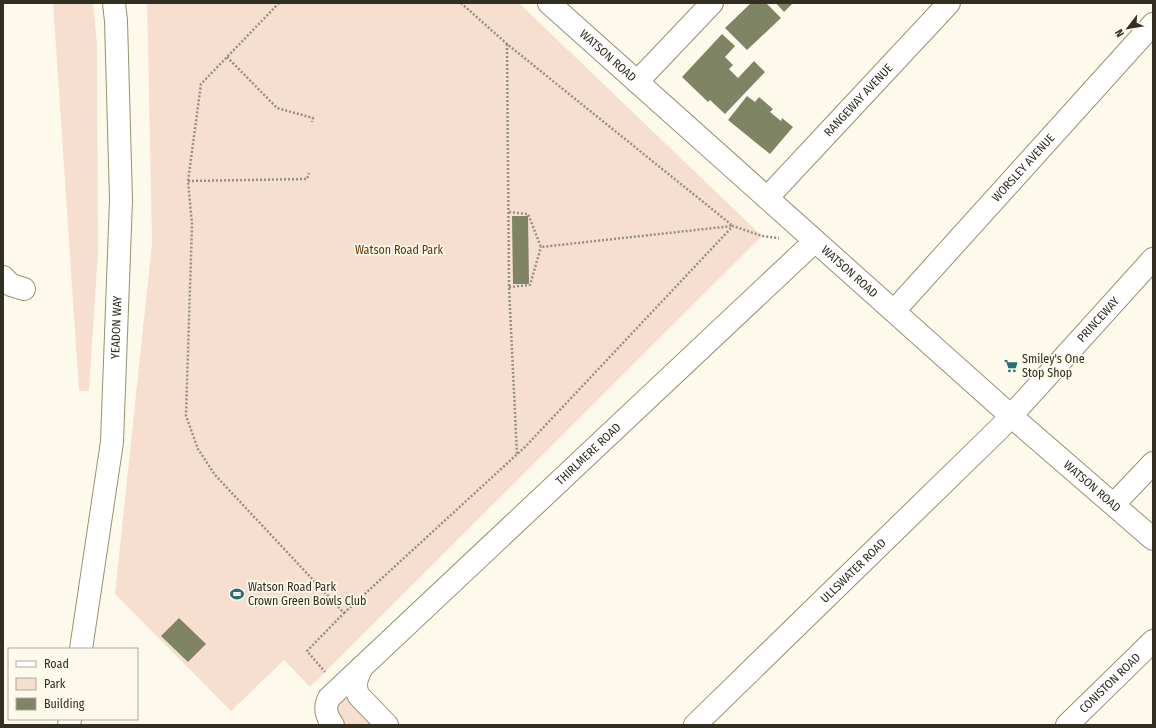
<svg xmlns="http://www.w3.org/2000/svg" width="1156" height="728" viewBox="0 0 1156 728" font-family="'Fira Sans Condensed',sans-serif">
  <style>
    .green { fill: #f7dfd0 }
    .building { fill: #7e8464 }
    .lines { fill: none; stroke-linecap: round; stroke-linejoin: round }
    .minor-casing { stroke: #98906f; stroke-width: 24 }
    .path { stroke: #949183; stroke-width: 2.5; stroke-dasharray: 2 2; stroke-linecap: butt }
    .minor { stroke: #fff; stroke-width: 22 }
    .labels { text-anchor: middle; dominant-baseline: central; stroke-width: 3.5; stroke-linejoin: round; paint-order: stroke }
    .street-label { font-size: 12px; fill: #322f21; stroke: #fdfaec }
    .park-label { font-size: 12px; fill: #633000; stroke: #fdfaec }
    .poi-label { font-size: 12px; fill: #322f21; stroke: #fdfaec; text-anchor: start }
  </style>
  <rect width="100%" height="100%" fill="#fdfaec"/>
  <g class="green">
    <path d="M53 3H93L97 44 98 253 89 391H79Z"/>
    <path d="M147 3H519L762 236 310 687 284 660 231 711 115 594 152 243Z"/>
    <path d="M358 676 387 725H333L329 698Z"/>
  </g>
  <g class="building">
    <path d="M751 3H766L781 18 747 50 725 28Z"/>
    <path d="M776 3H793L784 12Z"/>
    <path d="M722 34 735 46 725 57 733 65 729 69 738 78 754 61 765 72 725 114 710 100 708 102 682 77Z"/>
    <path d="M747 96 755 102 759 97 773 109 770 112 781 121 782 118 793 127 770 154 728 120Z"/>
    <path d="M512 216H528L529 284H513Z"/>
    <path d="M179 618 206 644 188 662 161 636Z"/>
  </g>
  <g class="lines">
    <g class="minor-casing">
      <g id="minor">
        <path id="s1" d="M549 3 1011 416 1153 539"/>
        <path d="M637 82 712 3"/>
        <path id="s2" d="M767 198 949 3"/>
        <path d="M3 277 11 285 24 289"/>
        <path id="s3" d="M894 311 1153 24"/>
        <path d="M1114 504 1153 463"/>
        <path id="s4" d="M81 649 112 442 121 200 116 21 114 3"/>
        <path d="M362 667C357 677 353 686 359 696L387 725"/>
        <path d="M69 725 70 719"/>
        <path id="s5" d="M333 725C326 716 324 708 329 698L815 241"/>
        <path id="s6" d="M695 725 1001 427 1153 259"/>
        <path id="s7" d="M1067 725 1153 641"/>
      </g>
    </g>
    <g class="path">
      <path d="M279 3 201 84 188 181 192 224 186 416 198 449 215 475 344 613 307 651 325 672"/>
      <path d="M461 3 507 44 733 226"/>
      <path d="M507 44 509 287 517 455"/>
      <path d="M227 57 277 108 313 118 312 122"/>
      <path d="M188 181 307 179 309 173"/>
      <path d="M509 212 528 214 541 247 732 226"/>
      <path d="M509 287 530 285 541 247"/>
      <path d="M344 613 525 447 733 226 762 236 779 238"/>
    </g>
    <use href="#minor" class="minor"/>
  </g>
  <defs>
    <g id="supermarket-bare" transform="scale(1.08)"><path d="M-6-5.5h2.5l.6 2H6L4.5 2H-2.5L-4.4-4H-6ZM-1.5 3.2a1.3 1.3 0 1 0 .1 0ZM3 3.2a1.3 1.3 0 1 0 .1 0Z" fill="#257073" stroke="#fdfaec" stroke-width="2.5" paint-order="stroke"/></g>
    <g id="stadium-bare" transform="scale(1.08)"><path d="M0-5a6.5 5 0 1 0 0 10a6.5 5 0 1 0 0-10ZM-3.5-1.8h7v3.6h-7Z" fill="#257073" stroke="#fdfaec" stroke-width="2.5" paint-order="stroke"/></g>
  </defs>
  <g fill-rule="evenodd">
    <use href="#supermarket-bare" x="1011" y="366"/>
    <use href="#stadium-bare" x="237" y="594"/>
  </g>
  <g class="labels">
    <g class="street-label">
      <text stroke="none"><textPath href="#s1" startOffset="79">WATSON ROAD</textPath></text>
      <text stroke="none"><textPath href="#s2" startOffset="134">RANGEWAY AVENUE</textPath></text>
      <text stroke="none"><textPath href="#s3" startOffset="193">WORSLEY AVENUE</textPath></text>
      <text stroke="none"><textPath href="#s1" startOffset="403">WATSON ROAD</textPath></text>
      <text stroke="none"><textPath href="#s6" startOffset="572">PRINCEWAY</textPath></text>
      <text stroke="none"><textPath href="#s4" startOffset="324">YEADON WAY</textPath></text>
      <text stroke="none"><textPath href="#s5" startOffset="385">THIRLMERE ROAD</textPath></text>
      <text stroke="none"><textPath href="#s1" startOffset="727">WATSON ROAD</textPath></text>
      <text stroke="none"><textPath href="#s6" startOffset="221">ULLSWATER ROAD</textPath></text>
      <text stroke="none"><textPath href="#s7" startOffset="60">CONISTON ROAD</textPath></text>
    </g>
    <g class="park-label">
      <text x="399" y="250">Watson Road Park</text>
    </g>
    <g class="poi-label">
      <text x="1022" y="359">Smiley's One<tspan x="1022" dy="14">Stop Shop</tspan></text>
      <text x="248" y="587">Watson Road Park<tspan x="248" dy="14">Crown Green Bowls Club</tspan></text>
    </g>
  </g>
  <rect width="1156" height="728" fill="none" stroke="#322f21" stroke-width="8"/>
  <rect x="8" y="648" width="130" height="72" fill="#fdfaec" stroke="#aca99b"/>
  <rect x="16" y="661" width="20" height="6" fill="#ffffff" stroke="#aca99b"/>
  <text x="44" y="668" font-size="12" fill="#322f21">Road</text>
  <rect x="16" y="678" width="20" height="12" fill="#f7dfd0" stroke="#aca99b"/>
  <text x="44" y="688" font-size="12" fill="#322f21">Park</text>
  <rect x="16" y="698" width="20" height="12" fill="#7e8464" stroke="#aca99b"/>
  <text x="44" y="708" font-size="12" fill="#322f21">Building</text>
  <g transform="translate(1128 28) rotate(239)" stroke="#fdfaec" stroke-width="3" paint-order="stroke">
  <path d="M0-3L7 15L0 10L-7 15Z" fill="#322f21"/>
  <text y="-6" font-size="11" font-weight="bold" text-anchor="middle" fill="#322f21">N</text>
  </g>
</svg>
